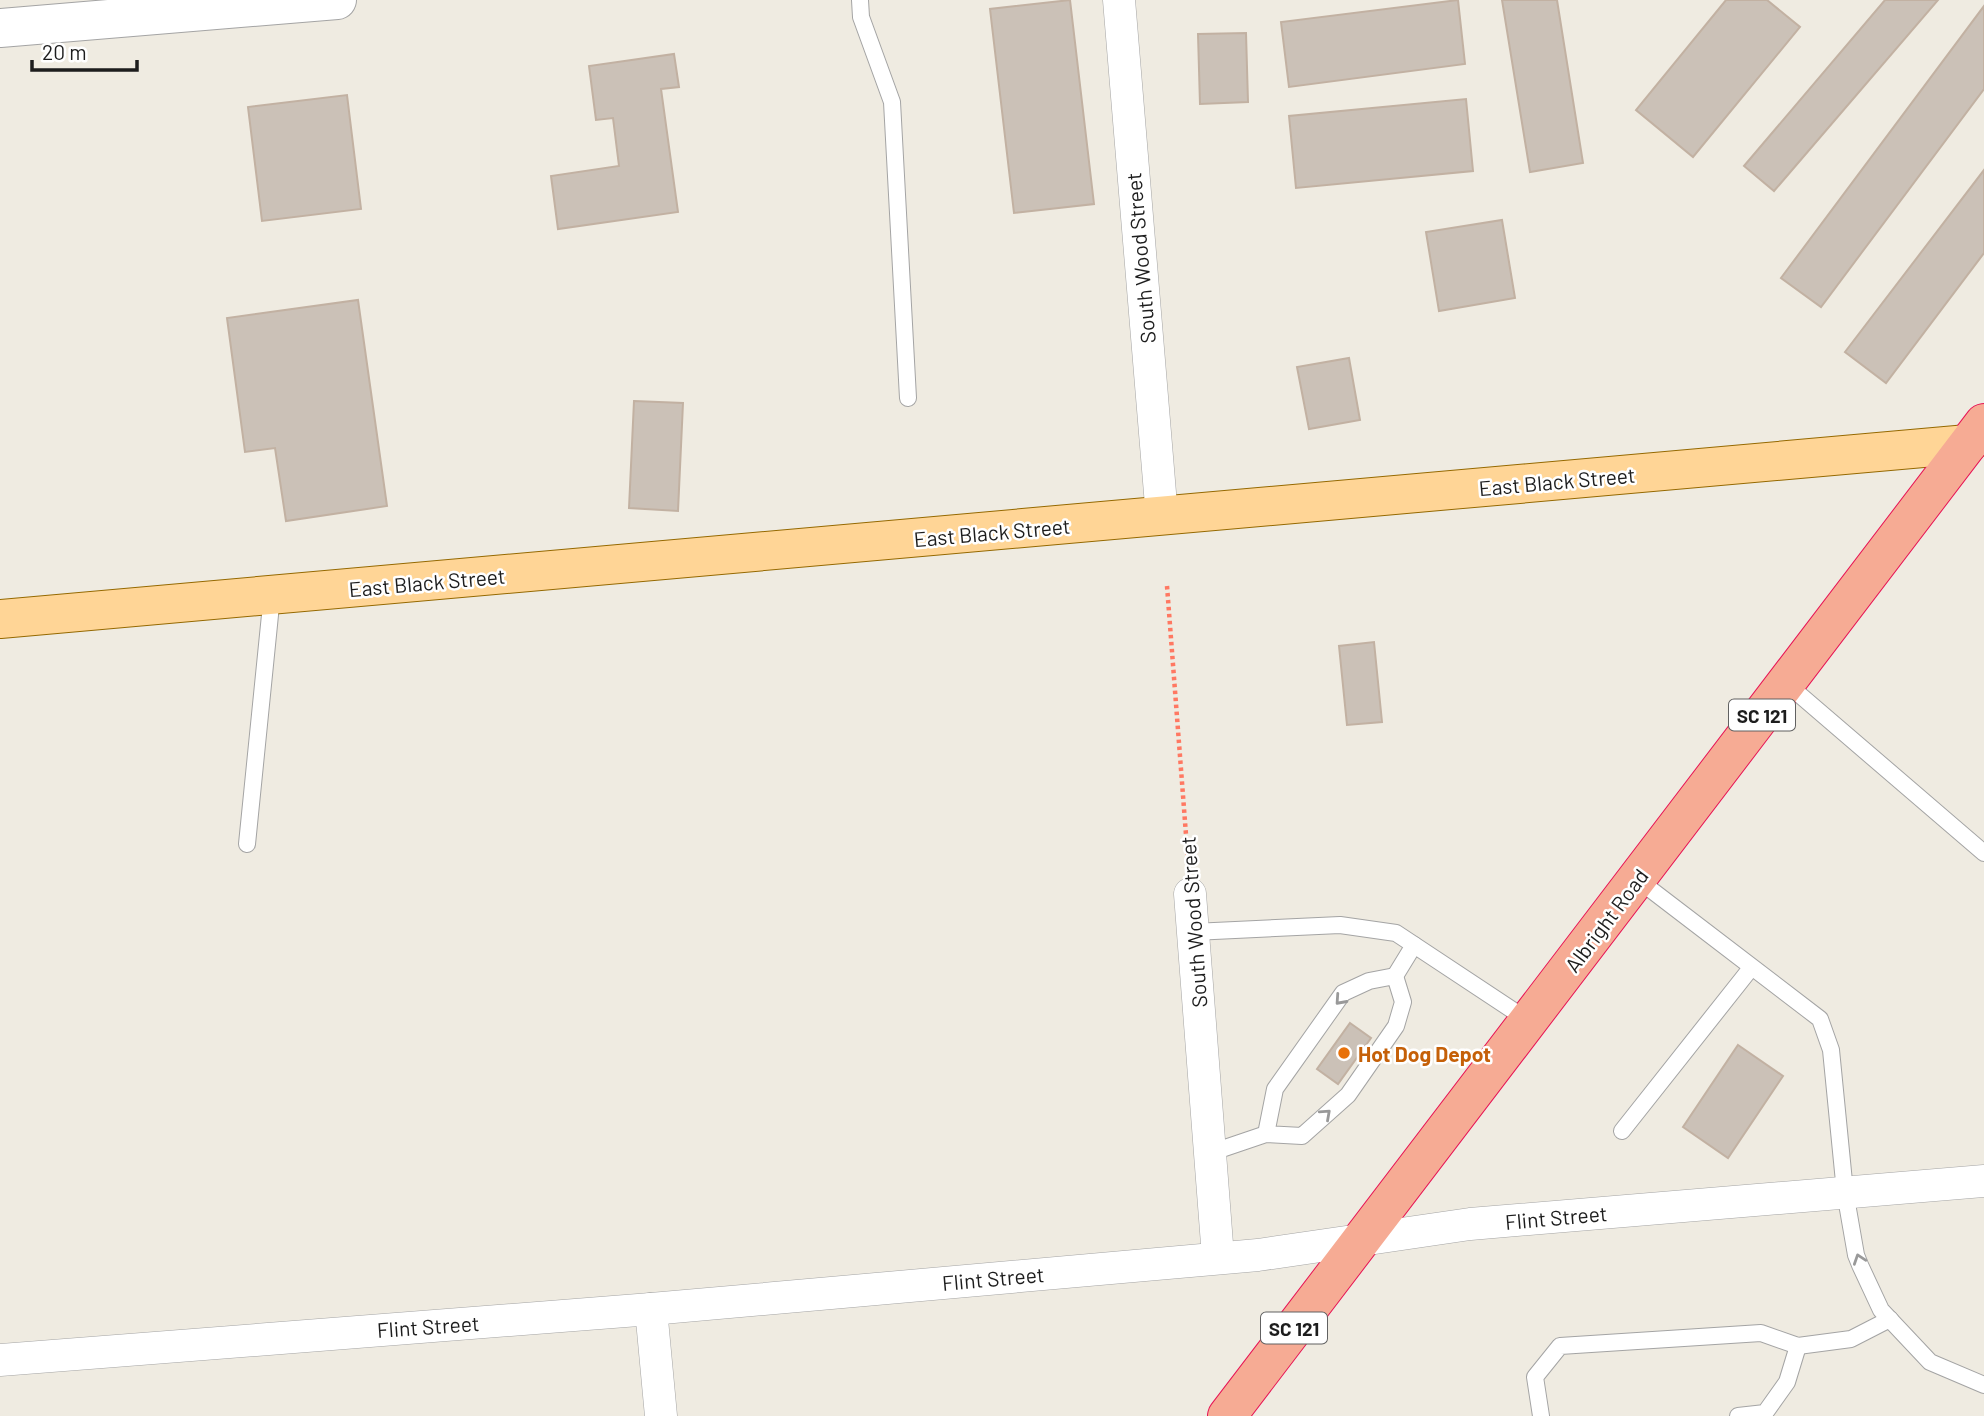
<svg xmlns="http://www.w3.org/2000/svg" width="1984" height="1416" viewBox="0 0 1984 1416" font-family="Barlow,sans-serif">
  <style>
    .building { fill: #cbc1b7; stroke: #c2b1a2; stroke-width: 2 }
    .lines { fill: none; stroke-linecap: round; stroke-linejoin: round }
    .service-casing { stroke: #a4a4a4; stroke-width: 18 }
    .minor-casing { stroke: #a4a4a4; stroke-width: 33 }
    .tertiary-casing { stroke: #a4a4a4; stroke-width: 40 }
    .primary-casing { stroke: #956900; stroke-width: 40 }
    .trunk-casing { stroke: #e71455; stroke-width: 40 }
    .path { stroke: #ff7862; stroke-width: 4.5; stroke-dasharray: 3.5 3.5; stroke-linecap: butt }
    .service { stroke: #fff; stroke-width: 16 }
    .minor { stroke: #fff; stroke-width: 32 }
    .tertiary { stroke: #fff; stroke-width: 38 }
    .primary { stroke: #ffd596; stroke-width: 38 }
    .trunk { stroke: #f6ab94; stroke-width: 38 }
    .oneway { stroke: #999 }
    .food-dot { fill: #e8710a; stroke: #fff; stroke-width: 2.5 }
    .labels { text-anchor: middle; dominant-baseline: central; stroke-width: 5; stroke-linejoin: round; paint-order: stroke }
    .shield { fill: #fff; stroke: #616161; stroke-width: 2 }
    .shield-label { font-size: 19px; font-weight: bold; fill: #1d1d1d }
    .street-label { font-size: 21px; fill: #1d1d1d; stroke: #fff }
    .food-label { font-size: 21px; font-weight: bold; fill: #c56008; stroke: #fff; text-anchor: start }
  </style>
  <rect width="100%" height="100%" fill="#efebe1"/>
  <g class="building">
    <path d="M1070 0 1094 204 1014 213 990 9Z"/>
    <path d="M1458 0 1465 64 1289 87 1281 22Z"/>
    <path d="M1502 0H1557L1583 163 1530 172Z"/>
    <path d="M1726 0H1767L1800 27 1693 157 1636 110Z"/>
    <path d="M1885 0H1938L1774 191 1744 166Z"/>
    <path d="M1984 6V89L1821 307 1781 278Z"/>
    <path d="M1246 33 1248 102 1200 104 1198 34Z"/>
    <path d="M674 54 679 87 661 89 678 212 558 229 551 176 619 166 613 118 596 120 589 66Z"/>
    <path d="M347 95 361 209 262 221 248 107Z"/>
    <path d="M1466 99 1473 171 1296 188 1289 116Z"/>
    <path d="M1984 170V253L1886 383 1845 352Z"/>
    <path d="M1502 220 1515 298 1439 311 1426 232Z"/>
    <path d="M358 300 387 506 286 521 275 448 245 452 227 318Z"/>
    <path d="M1349 358 1360 420 1309 429 1297 367Z"/>
    <path d="M634 401 683 403 678 511 629 508Z"/>
    <path d="M1374 642 1382 722 1347 725 1339 646Z"/>
    <path d="M1350 1023 1371 1038 1338 1084 1317 1069Z"/>
    <path d="M1738 1045 1783 1076 1728 1158 1683 1127Z"/>
  </g>
  <g class="lines">
    <g class="service-casing">
      <g id="service">
        <path d="M860 0 861 17 892 102 908 398"/>
        <path d="M1786 683 1984 853"/>
        <path d="M247 844 272 595"/>
        <path d="M1637 879 1820 1019 1831 1050 1845 1192 1856 1255 1860 1265 1881 1310 1930 1362 1984 1385"/>
        <path d="M1193 932 1340 925 1396 933 1529 1021"/>
        <path d="M1395 976 1414 945"/>
        <path d="M1622 1131 1751 968"/>
        <path d="M1210 1153 1266 1134 1302 1136 1348 1095 1396 1026 1403 1002 1395 976 1369 981 1343 993 1275 1089 1266 1134"/>
        <path d="M1541 1416 1535 1377 1560 1346 1761 1333 1798 1346 1851 1339 1890 1319"/>
        <path d="M1738 1416 1765 1413 1787 1382 1798 1346"/>
      </g>
    </g>
    <g class="minor-casing">
      <g id="minor">
        <path d="M1119 0 1162 517"/>
        <path d="M1190 894 1218 1257"/>
        <path d="M651 1309 661 1416"/>
        <path d="M0 1360 651 1309 1258 1255 1470 1224 1984 1181"/>
      </g>
    </g>
    <g class="tertiary-casing">
      <path id="tertiary" d="M0 28 337 0"/>
    </g>
    <g class="primary-casing">
      <path id="primary" d="M0 619 1968 444"/>
    </g>
    <g class="trunk-casing">
      <path id="trunk" d="M1227 1416 1984 423"/>
    </g>
    <path class="path" d="M1167 586 1188 861"/>
    <use href="#service" class="service"/>
    <use href="#minor" class="minor"/>
    <use href="#tertiary" class="tertiary"/>
    <use href="#primary" class="primary"/>
    <use href="#trunk" class="trunk"/>
  </g>
  <defs><path id="oneway-chevron" d="M-2-3.5L2.5 0L-2 3.5" fill="none" stroke-width="1.6" stroke-linecap="round" stroke-linejoin="round" transform="scale(1.75)"/></defs>
  <g class="oneway">
    <use href="#oneway-chevron" transform="translate(1340 1000) rotate(132)"/>
    <use href="#oneway-chevron" transform="translate(1326 1114) rotate(-42)"/>
    <use href="#oneway-chevron" transform="translate(1859 1259) rotate(-109)"/>
  </g>
  <circle class="food-dot" cx="1344" cy="1053" r="7"/>
  <g class="labels">
    <g class="shield">
      <rect x="1729" y="699.5" width="66" height="31" rx="5"/>
      <rect x="1261" y="1312.5" width="66" height="31" rx="5"/>
    </g>
    <g class="shield-label">
      <text x="1762" y="715">SC 121</text>
      <text x="1294" y="1328">SC 121</text>
    </g>
    <g class="street-label">
      <text transform="translate(1140 258) rotate(-95)">South Wood Street</text>
      <text transform="translate(1557 481) rotate(-5)">East Black Street</text>
      <text transform="translate(992 532) rotate(-5)">East Black Street</text>
      <text transform="translate(427 582) rotate(-5)">East Black Street</text>
      <text transform="translate(1606 920) rotate(-53)">Albright Road</text>
      <text transform="translate(1193 922) rotate(-94)">South Wood Street</text>
      <text transform="translate(1556 1217) rotate(-5)">Flint Street</text>
      <text transform="translate(993 1278) rotate(-5)">Flint Street</text>
      <text transform="translate(428 1326) rotate(-4)">Flint Street</text>
    </g>
    <g class="food-label">
      <text x="1358" y="1053">Hot Dog Depot</text>
    </g>
  </g>
  <path d="M32 60v10h105v-10" fill="none" stroke="#1d1d1d" stroke-width="3.5"/>
  <text x="42" y="60" font-size="21" fill="#1d1d1d" stroke="#ffffff" stroke-width="5" paint-order="stroke">20 m</text>
</svg>
